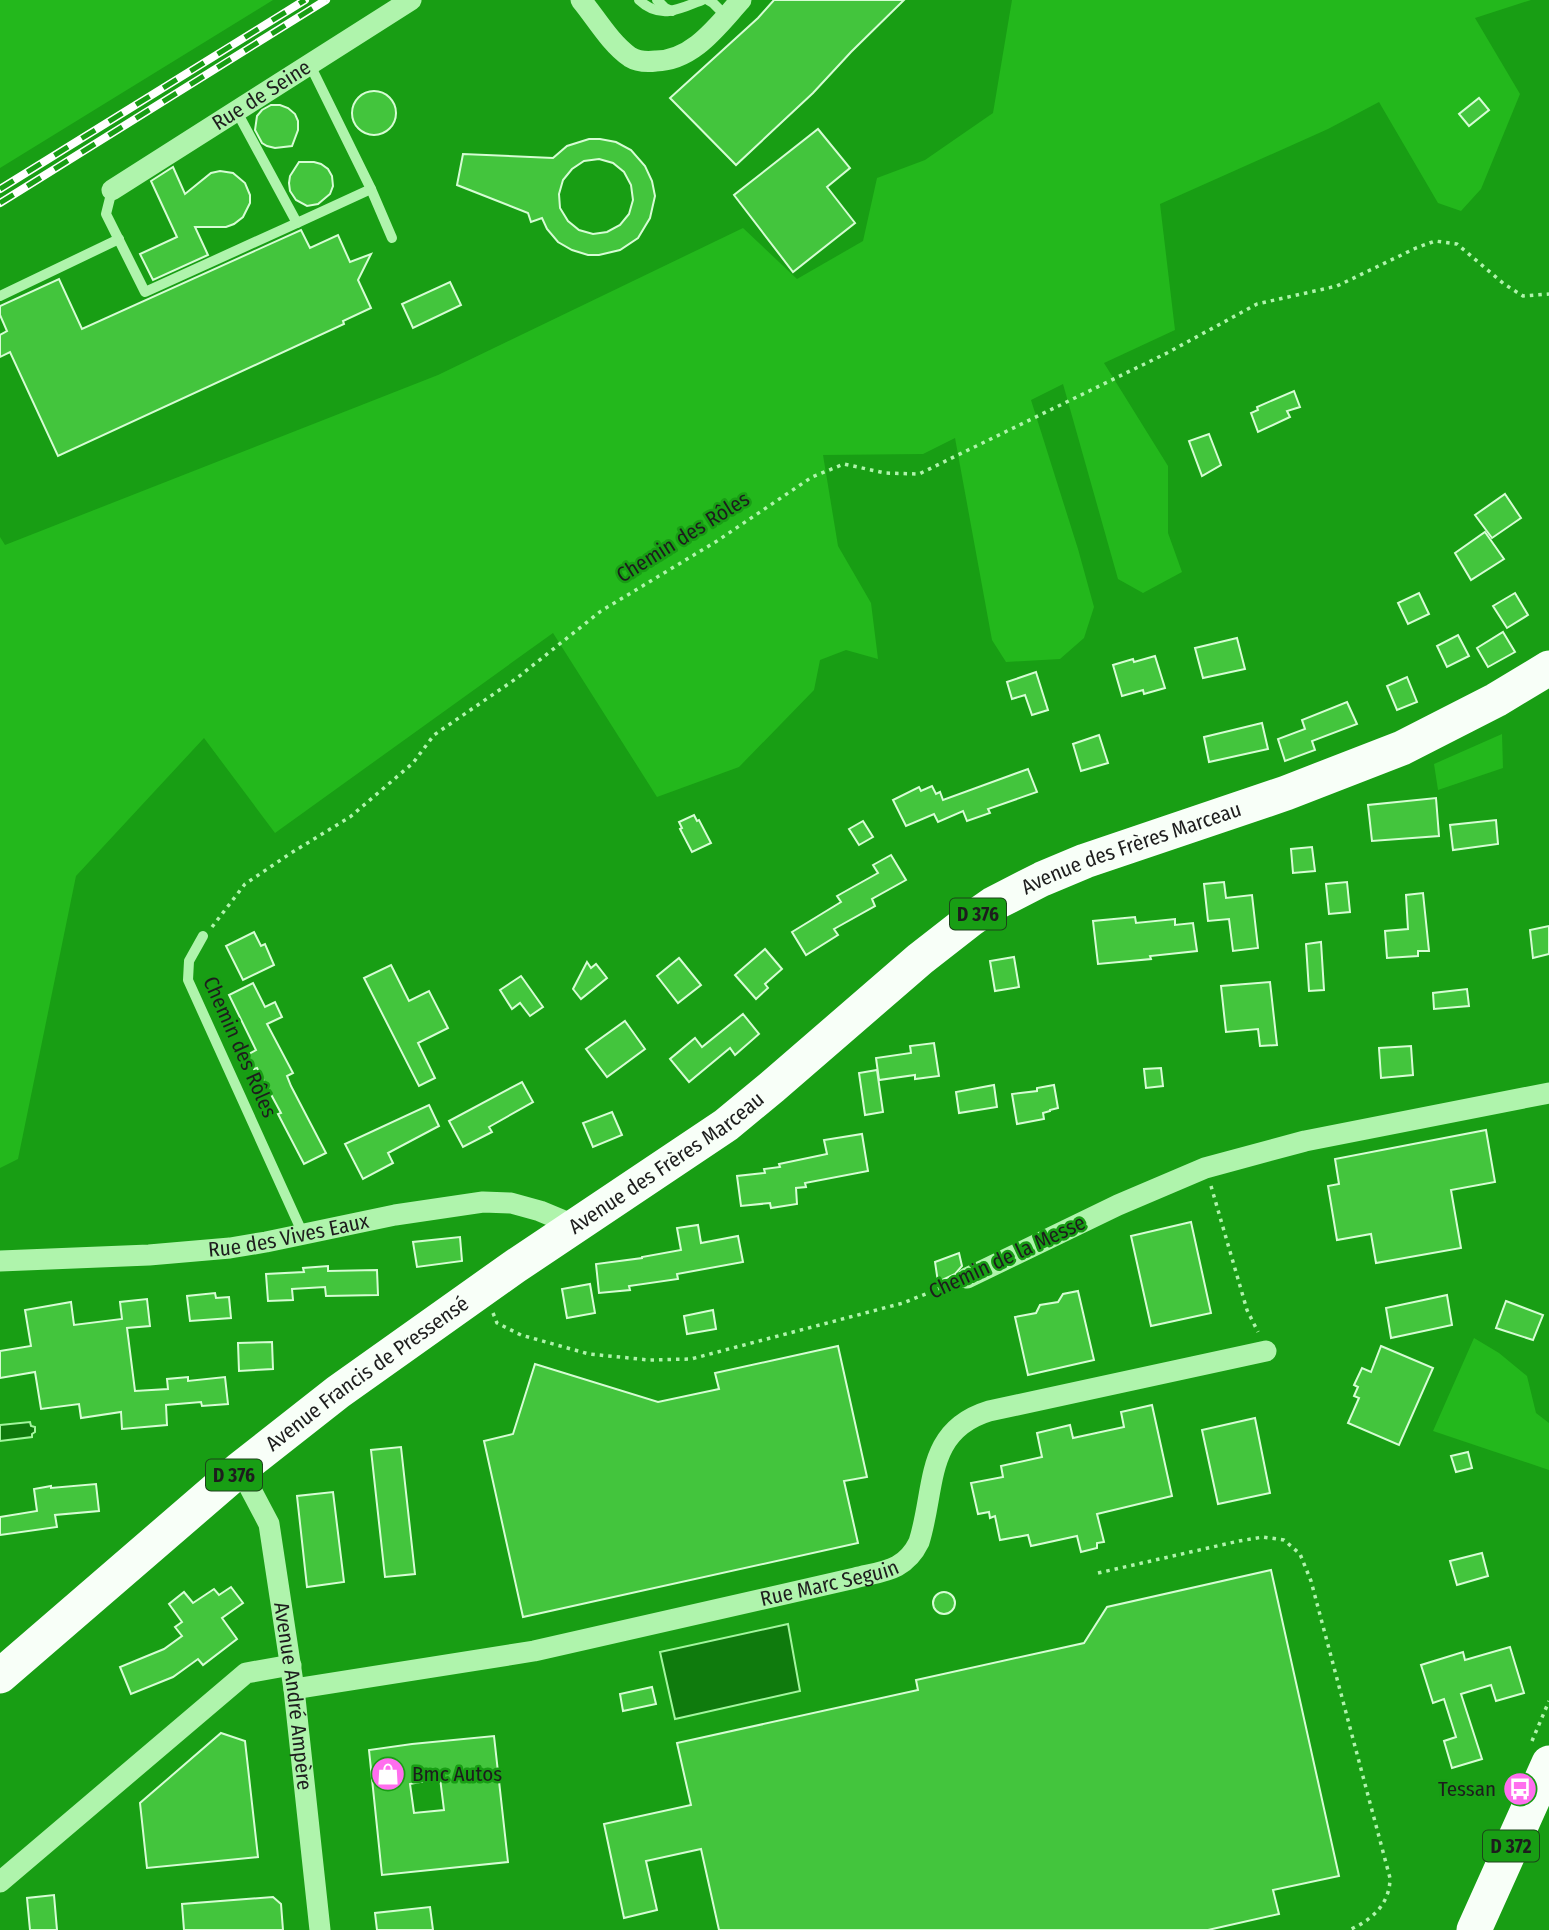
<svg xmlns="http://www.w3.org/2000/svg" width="1549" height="1930" viewBox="0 0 1549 1930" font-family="'Fira Sans Condensed',sans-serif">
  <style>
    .green { fill: #23b81c }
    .water { fill: #0f7b0d; stroke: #a3f69e; stroke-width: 2 }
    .building { fill: #43c53d; stroke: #d6fdd4; stroke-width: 2; fill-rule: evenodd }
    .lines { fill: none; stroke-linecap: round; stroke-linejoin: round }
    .path { stroke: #aff4ac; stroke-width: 3.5; stroke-dasharray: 3.5 5; stroke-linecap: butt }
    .service { stroke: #aff4ac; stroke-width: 10 }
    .minor { stroke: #aff4ac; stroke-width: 21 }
    .primary { stroke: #f8fff8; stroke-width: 35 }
    .rail-casing { stroke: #fff; stroke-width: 8 }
    .rail { stroke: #189e14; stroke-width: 5; stroke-dasharray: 16; stroke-linecap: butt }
    .labels { text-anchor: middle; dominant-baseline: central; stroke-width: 5; stroke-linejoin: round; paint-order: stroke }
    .shield { fill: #189e14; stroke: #1c441a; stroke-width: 2 }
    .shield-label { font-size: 19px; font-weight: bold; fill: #1d1d1d }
    .street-label { font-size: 21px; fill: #1d1d1d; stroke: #189e14 }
    .poi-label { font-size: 21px; fill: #1d1d1d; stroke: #189e14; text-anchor: start }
  </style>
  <rect width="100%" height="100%" fill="#189e14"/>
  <g class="green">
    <path d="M0 0H273L0 168Z"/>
    <path d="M1012 0H1531L1475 18 1520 94 1481 189 1461 211 1438 203 1379 102 1328 129 1160 204 1175 330 1104 363 1168 466V533L1182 572 1143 593 1118 579 1063 384 1031 400 1078 549 1094 607 1084 638 1060 659 1006 662 992 640 955 438 923 454 823 455 838 546 871 603 878 659 846 650 820 660 814 690 739 767 657 797 553 633 275 833 204 738 76 876 18 1159 0 1168V537L5 545 438 375 743 228 797 279 863 241 877 178 925 160 993 113Z"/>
    <path d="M1502 734 1503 768 1438 790 1434 764Z"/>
    <path d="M1474 1338 1499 1353 1527 1376 1536 1413 1549 1423V1470L1433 1431Z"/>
  </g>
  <g class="water">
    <path d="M30 1422 31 1426 35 1427V1432L32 1434V1437L0 1441V1425Z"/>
    <path d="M788 1624 800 1691 675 1719 660 1652Z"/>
  </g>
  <g class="building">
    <path d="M774 0H904L851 52 813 93 736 165 670 98 758 18Z"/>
    <circle cx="374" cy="113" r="22"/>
    <path d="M1479 98 1489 110 1469 126 1459 114Z"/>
    <path d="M271 105H280L288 108 295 114 298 121V130L292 146 275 148 267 146 262 143 255 130 257 116 262 110Z"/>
    <path d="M818 129 850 168 827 187 855 223 793 272 734 195Z"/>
    <path d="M589 139H600L616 142 631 150 645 166 652 181 655 196 650 218 638 238 620 250 599 255H588L572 250 558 242 547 229 542 218 531 222 528 213 457 185 463 154 553 158 567 146ZM599 159 613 163 624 172 631 185 633 200 629 214 620 225 607 232 593 234 579 230 568 221 560 208 559 194 563 180 572 169 584 161Z"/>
    <path d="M299 162H314L321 164 328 169 332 176 333 186 330 194 318 204 307 206 296 200 290 191 289 183 290 176Z"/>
    <path d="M173 167 185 194 211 173 220 171 233 173 245 183 250 195V203L243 217 234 224 226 227H195L208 255 153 280 140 254 177 237 151 181Z"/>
    <path d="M301 230 310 248 338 235 350 262 371 254 358 280 371 308 343 321 344 324 58 456 10 352 0 357V335L7 331 0 315V306L59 279 82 329Z"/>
    <path d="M450 282 461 305 413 328 402 304Z"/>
    <path d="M1294 391 1300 407 1287 411 1290 417 1258 432 1251 413 1258 410 1257 407Z"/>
    <path d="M1209 434 1221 465 1202 476 1189 441Z"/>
    <path d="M1505 494 1521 518 1492 538 1475 515Z"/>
    <path d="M1485 532 1504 559 1471 580 1455 553Z"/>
    <path d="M1419 593 1429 614 1408 624 1398 603Z"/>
    <path d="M1515 593 1528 615 1507 628 1493 606Z"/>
    <path d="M1503 632 1515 652 1488 667 1477 648Z"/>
    <path d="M1458 635 1469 656 1447 667 1437 646Z"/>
    <path d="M1237 638 1245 669 1203 678 1195 648Z"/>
    <path d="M1155 656 1165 688 1144 694 1143 690 1122 696 1113 665 1133 659 1134 662Z"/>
    <path d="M1036 672 1048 710 1032 715 1025 695 1012 699 1007 682Z"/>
    <path d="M1407 677 1417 702 1397 710 1387 686Z"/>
    <path d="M1347 702 1357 724 1312 741 1315 750 1285 761 1278 739 1305 729 1302 720Z"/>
    <path d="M1262 723 1268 749 1209 762 1204 737Z"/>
    <path d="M1099 735 1108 763 1081 771 1073 744Z"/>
    <path d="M1028 769 1037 792 988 809 990 813 967 821 963 811 938 822 934 814 906 826 893 800 919 787 921 791 932 786 936 794 940 792 943 800Z"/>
    <path d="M1436 798 1439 836 1372 841 1368 805Z"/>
    <path d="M694 815 697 821 699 820 711 843 692 852 680 829 682 828 679 822Z"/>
    <path d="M1496 820 1498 844 1453 850 1450 825Z"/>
    <path d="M863 821 873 837 859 845 849 829Z"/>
    <path d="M1312 847 1315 871 1293 873 1291 849Z"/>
    <path d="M891 855 906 880 872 899 875 906 834 929 838 935 806 955 792 932 841 902 837 896 878 873 873 865Z"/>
    <path d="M1224 882 1226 898 1252 895 1258 948 1233 951 1229 919 1208 921 1204 884Z"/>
    <path d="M1347 882 1350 912 1329 914 1326 884Z"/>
    <path d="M1423 893 1429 951H1418V956L1387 958 1385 931 1408 929 1406 895Z"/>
    <path d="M1135 917 1136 923 1175 919V925L1193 923 1197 951 1150 956 1151 959 1098 964 1093 921Z"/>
    <path d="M1549 926V954L1533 958 1530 930Z"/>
    <path d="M254 932 261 946 265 944 274 965 243 980 226 946Z"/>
    <path d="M1321 942 1324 990 1309 991 1306 944Z"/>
    <path d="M765 949 782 969 765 984 768 988 756 999 735 975Z"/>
    <path d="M1014 957 1019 987 995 991 990 961Z"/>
    <path d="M679 958 701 985 678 1003 657 976Z"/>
    <path d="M587 962 591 968 596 964 607 978 581 999 573 989Z"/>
    <path d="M391 965 409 1001 429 991 448 1028 418 1043 435 1078 419 1086 364 978Z"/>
    <path d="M521 976 543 1007 530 1016 520 1003 512 1009 500 990Z"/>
    <path d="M1270 982 1277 1045 1260 1046 1258 1029 1226 1032 1221 986Z"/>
    <path d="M253 983 265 1007 275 1002 282 1017 267 1024 293 1073 287 1076 291 1086 326 1153 304 1164 278 1114 281 1113 267 1087 257 1068 254 1069 247 1055 256 1050 229 995Z"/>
    <path d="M1467 989 1469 1006 1434 1009 1433 993Z"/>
    <path d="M743 1014 759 1034 735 1055 730 1048 689 1082 670 1059 695 1038 702 1047Z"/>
    <path d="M625 1021 645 1049 607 1077 586 1049Z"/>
    <path d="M934 1043 939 1076 915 1079V1075L879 1080 876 1058 911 1053 910 1046Z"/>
    <path d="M1411 1046 1413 1075 1381 1078 1379 1048Z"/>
    <path d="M1161 1068 1163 1086 1146 1088 1144 1069Z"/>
    <path d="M877 1070 883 1112 865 1115 859 1073Z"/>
    <path d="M522 1082 533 1102 489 1127 492 1132 463 1147 449 1121Z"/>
    <path d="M994 1085 997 1107 959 1113 956 1092Z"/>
    <path d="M1054 1085 1058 1108 1050 1110V1111L1043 1113 1044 1119 1017 1124 1012 1094 1037 1091V1088Z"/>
    <path d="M429 1105 439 1126 388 1153 393 1163 363 1179 345 1144Z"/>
    <path d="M612 1112 622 1135 593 1147 583 1123Z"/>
    <path d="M1486 1130 1495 1182 1451 1190 1461 1248 1376 1263 1371 1234 1337 1240 1328 1186 1339 1184 1335 1159Z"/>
    <path d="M862 1134 868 1171 805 1183 806 1187 796 1188 797 1204 771 1208 770 1203 741 1206 737 1176 765 1173 764 1169 780 1167 779 1164 827 1154 824 1140Z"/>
    <path d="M1191 1222 1211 1313 1151 1326 1131 1236Z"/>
    <path d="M698 1225 701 1243 738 1236 743 1262 677 1274 678 1279 629 1286 630 1290 599 1293 596 1264 642 1258V1257L681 1250 677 1228Z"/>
    <path d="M460 1237 462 1261 417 1267 413 1242Z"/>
    <path d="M959 1253 962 1266 955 1274 938 1282 935 1262Z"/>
    <path d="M328 1266V1271L377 1270 378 1295 326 1296 325 1287 292 1289 293 1300 268 1301 266 1274 304 1272 303 1268Z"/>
    <path d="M590 1284 595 1313 567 1318 562 1289Z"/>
    <path d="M1078 1291 1094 1360 1028 1375 1015 1317 1036 1313 1040 1305 1058 1302 1063 1294Z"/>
    <path d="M215 1293 216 1298 229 1297 231 1318 190 1321 187 1296Z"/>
    <path d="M1447 1295 1452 1325 1391 1338 1386 1308Z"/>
    <path d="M147 1299 150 1326 127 1328 135 1391 168 1389 167 1379 188 1377V1381L225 1377 228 1404 202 1406 201 1402 166 1405 167 1425 122 1429 121 1412 81 1418 79 1404 41 1409 35 1372 0 1378V1351L31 1346 25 1310 71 1302 74 1325 122 1319 120 1302Z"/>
    <path d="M1506 1301 1543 1315 1533 1340 1496 1328Z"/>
    <path d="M713 1310 716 1329 687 1334 684 1316Z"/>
    <path d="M272 1342 273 1369 239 1371 238 1343Z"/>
    <path d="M838 1346 867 1477 844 1481 858 1543 523 1617 484 1441 513 1434 535 1364 658 1402 719 1389 715 1373Z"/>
    <path d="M1381 1346 1433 1368 1399 1445 1348 1423 1359 1398 1354 1396 1358 1387 1354 1385 1362 1368 1371 1372Z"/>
    <path d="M1152 1405 1172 1496 1097 1514 1104 1542 1097 1543V1548L1081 1552 1077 1536 1031 1546 1028 1535 1000 1540 995 1516 990 1518 989 1512 978 1514 971 1483 1003 1477 1001 1466 1042 1457 1037 1433 1070 1425 1073 1438 1124 1427 1121 1412Z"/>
    <path d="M1255 1418 1270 1493 1218 1504 1202 1430Z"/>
    <path d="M401 1447 415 1574 385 1577 371 1450Z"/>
    <path d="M1468 1452 1472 1468 1456 1472 1451 1456Z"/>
    <path d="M96 1484 99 1511 55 1515 57 1527 0 1535V1517L37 1511 34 1489 51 1486V1488Z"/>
    <path d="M333 1492 344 1582 307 1587 297 1496Z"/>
    <path d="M1482 1553 1488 1576 1457 1585 1450 1561Z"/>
    <path d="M1271 1570 1339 1876 1273 1890 1279 1914 1208 1930H719L701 1849 646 1861 657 1910 624 1918 604 1824 691 1805 677 1743 918 1690 916 1680 1084 1643 1107 1607Z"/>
    <path d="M231 1587 243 1603 222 1618 237 1639 203 1665 198 1659 173 1677 131 1694 120 1667 164 1649 182 1636 175 1627 182 1622 169 1604 184 1592 193 1603 214 1589 219 1595Z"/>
    <circle cx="944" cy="1603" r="11"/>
    <path d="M1510 1647 1524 1693 1496 1701 1491 1685 1461 1694 1482 1759 1452 1768 1444 1741 1456 1737 1444 1699 1433 1703 1421 1665 1463 1652 1465 1660Z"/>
    <path d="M652 1687 656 1704 623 1711 620 1694Z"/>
    <path d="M221 1733 245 1741 258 1857 147 1868 140 1803Z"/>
    <path d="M494 1736 508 1862 382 1875 369 1750 412 1744ZM440 1778 444 1810 414 1813 410 1784Z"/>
    <path d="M54 1895 57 1930H30L27 1898Z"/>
    <path d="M273 1897 281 1904 283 1930H184L182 1904Z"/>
    <path d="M430 1907 433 1930H377L375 1913Z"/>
  </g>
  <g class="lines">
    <g class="path">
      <path d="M212 927 245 884 291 853 350 817 413 763 434 735 517 678 601 611 717 541 812 477 844 464 885 473 919 474 1167 353 1257 304 1337 286 1416 248 1435 241 1457 244 1504 284 1523 296 1549 294"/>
      <path d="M1211 1186 1247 1310 1258 1332"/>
      <path d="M493 1313 497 1323 521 1335 589 1354 649 1360 691 1359 903 1303 948 1285"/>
      <path d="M1098 1573 1239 1541 1263 1537 1284 1540 1300 1554 1311 1581 1390 1878C1390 1904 1372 1920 1349 1930"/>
      <path d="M1532 1741 1549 1701"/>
    </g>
    <g class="service">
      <path d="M639 0C660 20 680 9 702 0"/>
      <path d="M657 0 665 8 672 11"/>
      <path d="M708 0 713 3 726 16"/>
      <path d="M310 65 371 189 392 238"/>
      <path d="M237 112 297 223 371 189"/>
      <path d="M112 190 106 214 145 292 297 223"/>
      <path d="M0 296 119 239"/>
      <path d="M203 936 189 961 188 980 303 1234"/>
    </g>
    <g class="minor">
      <path d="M581 0C596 18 610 43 630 57 638 62 647 62 656 61 694 60 718 25 741 0"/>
      <path id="s1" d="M112 190 411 0"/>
      <path id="s2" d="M0 1261 149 1255 230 1248 266 1242 395 1215 483 1202 511 1203 540 1211 564 1221 570 1229"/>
      <path d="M967 1278 1118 1205 1205 1168 1305 1141 1549 1093"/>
      <path id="s3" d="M240 1469 269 1524 294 1689 320 1930"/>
      <path id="s4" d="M294 1689 534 1651 855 1578C883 1571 905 1571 919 1542 936 1488 924 1431 989 1411L1266 1351"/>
      <path d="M0 1882 246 1673 291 1665"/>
    </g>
    <g class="primary">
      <path id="s5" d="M0 1676 240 1469 338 1392 514 1267 726 1125 772 1087 920 959 970 920 993 904 1042 879 1085 861 1286 793 1402 748 1496 700 1549 668"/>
      <path d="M1474 1930 1549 1763"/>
    </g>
    <g class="rail-casing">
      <g id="rail">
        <path d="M0 189 305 0"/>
        <path d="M0 203 326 0"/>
      </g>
    </g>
    <use href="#rail" class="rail"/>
  </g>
  <defs>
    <g id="shop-disc" transform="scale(1.75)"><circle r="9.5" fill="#ff6eee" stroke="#189e14"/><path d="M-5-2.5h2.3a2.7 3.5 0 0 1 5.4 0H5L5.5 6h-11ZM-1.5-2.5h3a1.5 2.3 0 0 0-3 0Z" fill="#fff"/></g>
    <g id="bus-disc" transform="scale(1.75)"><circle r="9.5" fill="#ff6eee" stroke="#189e14"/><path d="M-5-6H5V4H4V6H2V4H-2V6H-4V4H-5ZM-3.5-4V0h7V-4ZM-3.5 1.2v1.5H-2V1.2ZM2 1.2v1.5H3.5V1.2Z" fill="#fff"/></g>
  </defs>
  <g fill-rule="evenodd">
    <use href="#shop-disc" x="388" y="1774"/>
    <use href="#bus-disc" x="1520" y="1789"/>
  </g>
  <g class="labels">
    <g class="shield">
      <rect x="950" y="898.5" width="56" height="31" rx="5"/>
      <rect x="206" y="1459.5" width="56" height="31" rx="5"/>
      <rect x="1483" y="1830.5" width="56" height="31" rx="5"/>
    </g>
    <g class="shield-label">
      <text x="978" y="914">D 376</text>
      <text x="234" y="1475">D 376</text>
      <text x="1511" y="1846">D 372</text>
    </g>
    <g class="street-label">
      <text stroke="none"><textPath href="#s1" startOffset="177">Rue de Seine</textPath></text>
      <text transform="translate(683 537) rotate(-32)">Chemin des Rôles</text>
      <text stroke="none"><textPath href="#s5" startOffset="1409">Avenue des Frères Marceau</textPath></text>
      <text transform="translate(240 1047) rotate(66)">Chemin des Rôles</text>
      <text stroke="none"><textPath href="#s5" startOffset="842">Avenue des Frères Marceau</textPath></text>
      <text stroke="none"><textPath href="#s2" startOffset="290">Rue des Vives Eaux</textPath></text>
      <text transform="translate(1007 1257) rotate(-25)">Chemin de la Messe</text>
      <text stroke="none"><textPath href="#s5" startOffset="476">Avenue Francis de Pressensé</textPath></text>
      <text stroke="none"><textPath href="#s4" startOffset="546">Rue Marc Seguin</textPath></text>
      <text stroke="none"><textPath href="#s3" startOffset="236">Avenue André Ampère</textPath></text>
    </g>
    <g class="poi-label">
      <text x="412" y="1774">Bmc Autos</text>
      <text x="1496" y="1789" text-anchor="end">Tessan</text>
    </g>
  </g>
</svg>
